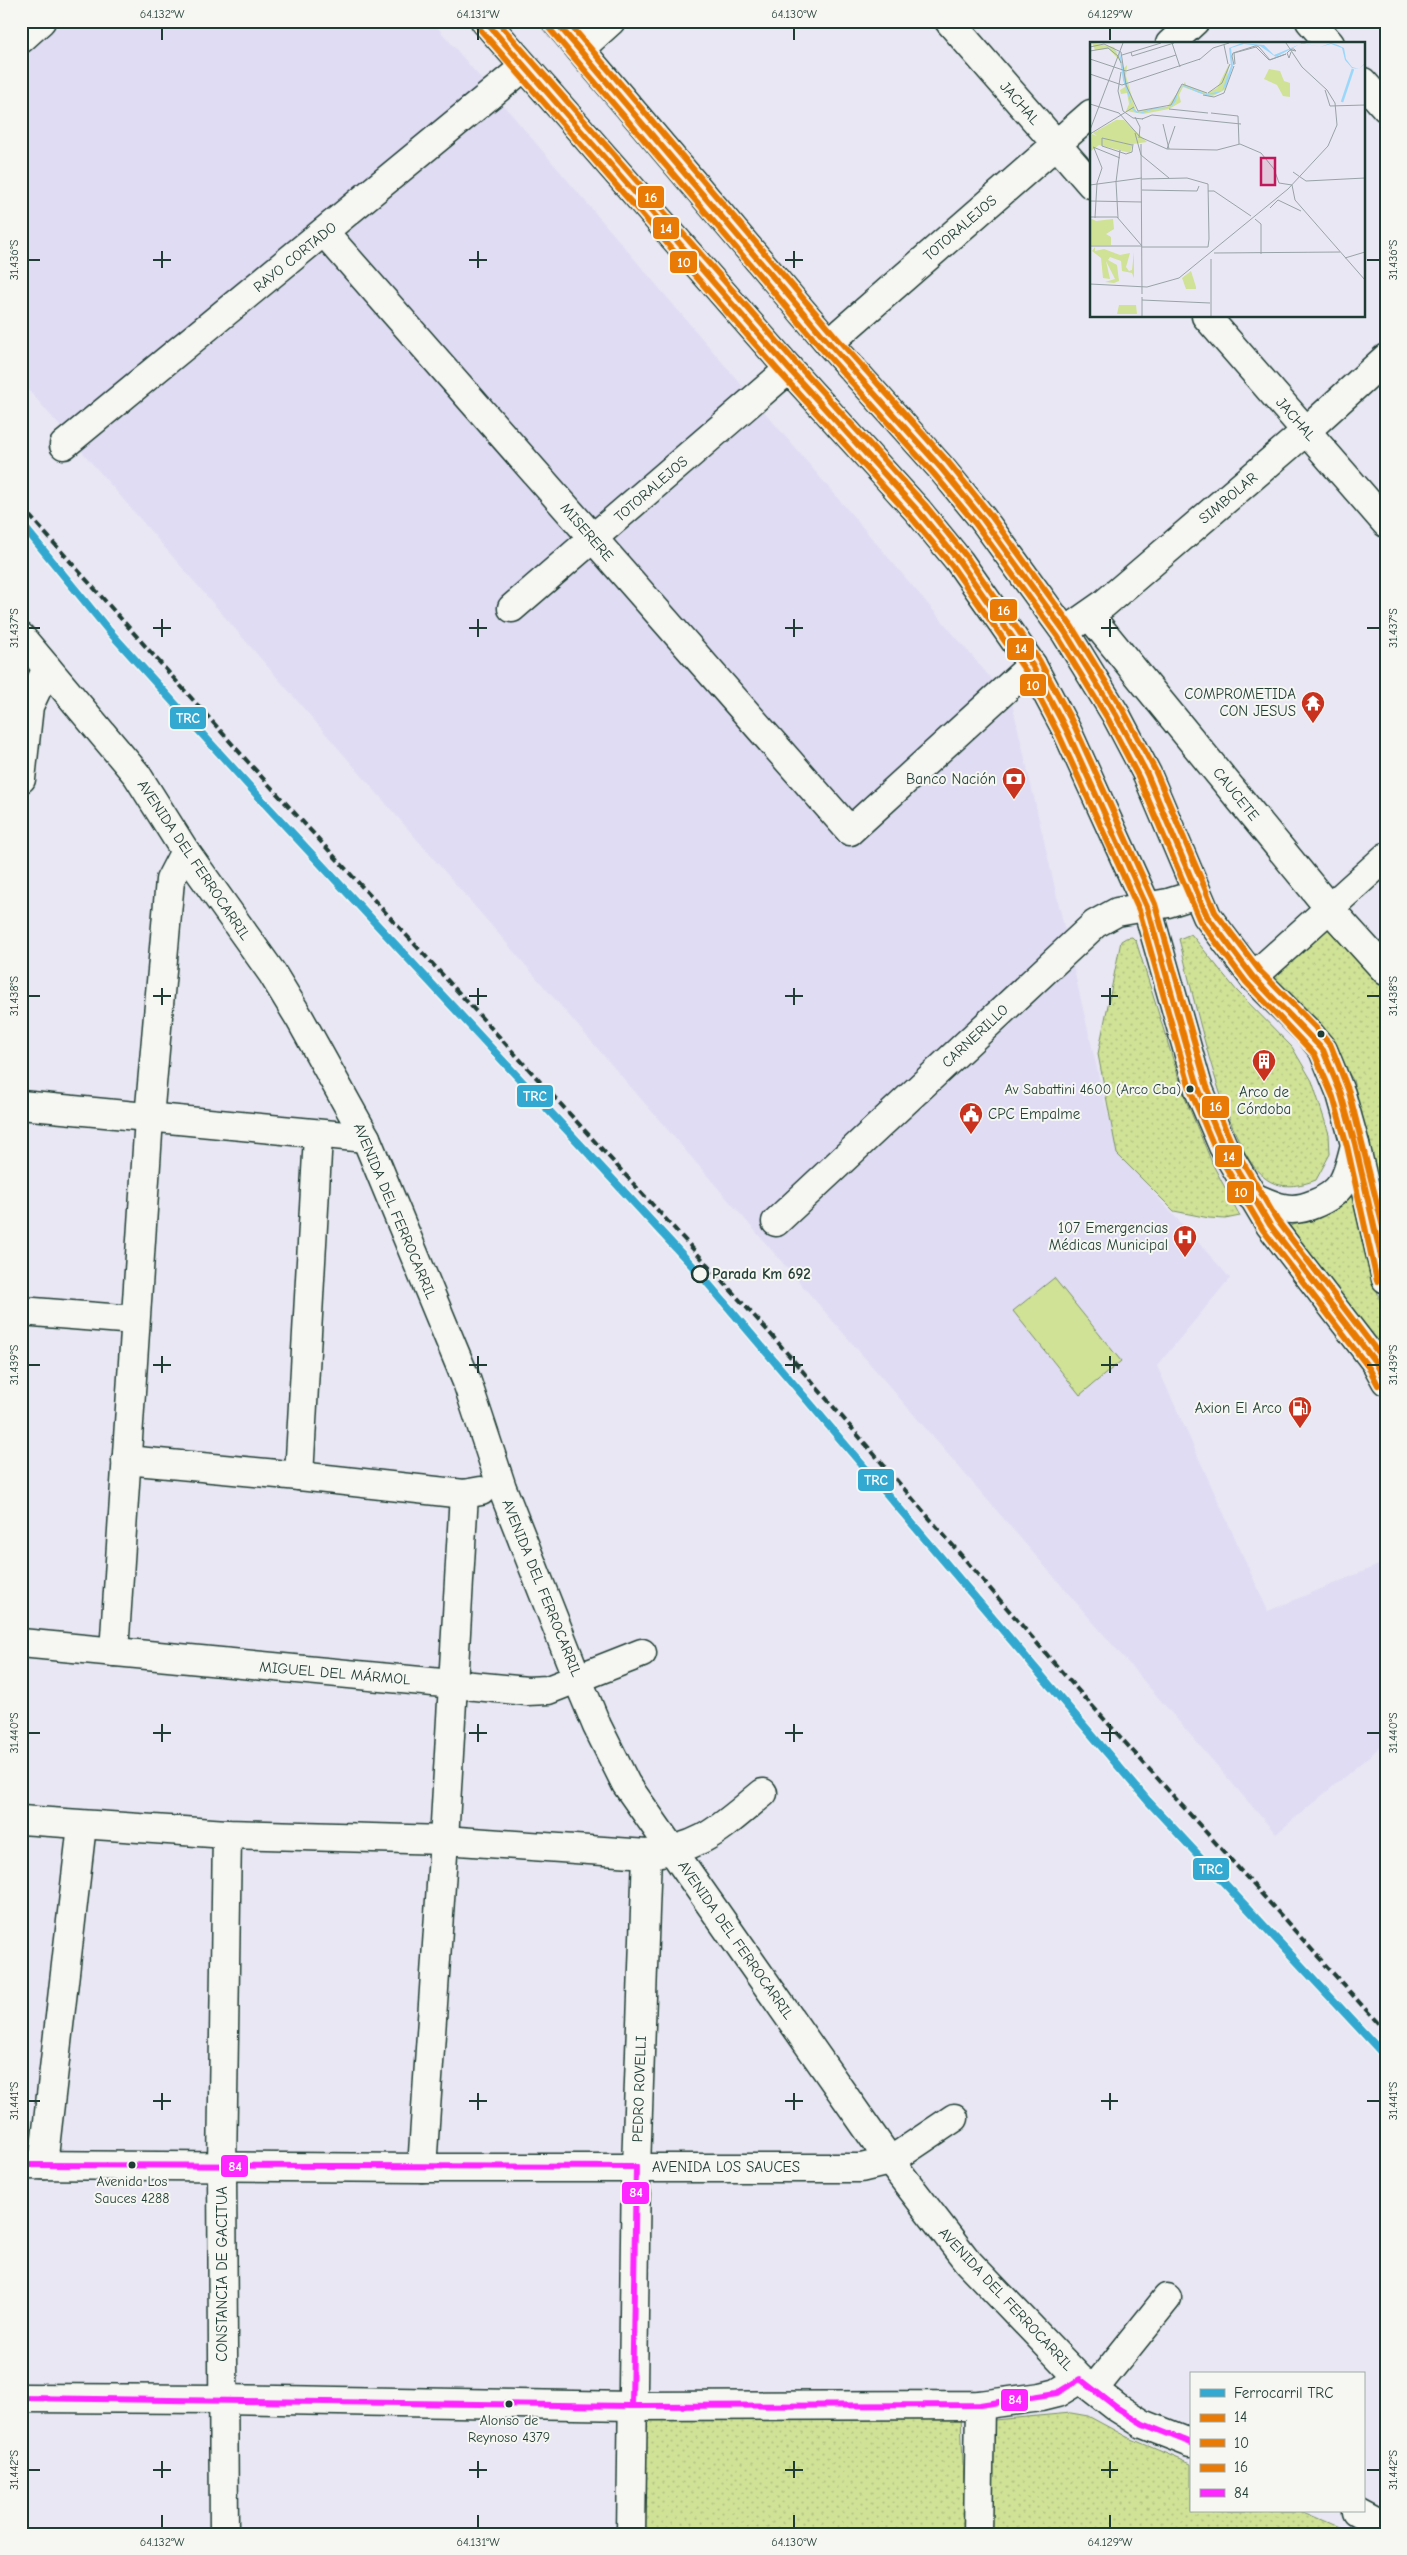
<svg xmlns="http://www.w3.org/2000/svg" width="1407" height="2555" viewBox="0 0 1407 2555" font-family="'Comic Neue',sans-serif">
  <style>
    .built { fill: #e0dcf4 }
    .grass { fill: url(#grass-dots); stroke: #789065 }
    .garden { fill: #d0e296; stroke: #789065 }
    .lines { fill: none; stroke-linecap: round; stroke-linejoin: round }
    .minor-casing { stroke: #1f3d34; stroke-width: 31 }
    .major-casing { stroke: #1f3d34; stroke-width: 31 }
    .minor { stroke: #f6f6f2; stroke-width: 28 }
    .major { stroke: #f6f6f2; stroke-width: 28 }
    .rail { stroke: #1f3d34; stroke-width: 4; stroke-dasharray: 8 4; stroke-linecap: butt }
    .bus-1-casing { stroke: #f6f6f2; stroke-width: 10 }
    .bus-2-casing { stroke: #f6f6f2; stroke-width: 10 }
    .bus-3-casing { stroke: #f6f6f2; stroke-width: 10 }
    .bus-4-casing { stroke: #f6f6f2; stroke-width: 10 }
    .bus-1 { stroke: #e97a05; stroke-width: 6 }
    .bus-2 { stroke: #e97a05; stroke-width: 6 }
    .bus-3 { stroke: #e97a05; stroke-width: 6 }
    .bus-4 { stroke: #fe27ff; stroke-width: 6 }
    .rail-1-casing { stroke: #f6f6f2; stroke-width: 11 }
    .rail-1 { stroke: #33a8d1; stroke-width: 8 }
    .ticks { fill: none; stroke: #1f3d34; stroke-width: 2 }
    .bus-dot { fill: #1f3d34; stroke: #f6f6f2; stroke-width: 2 }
    .stop-dot { fill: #f6f6f2; stroke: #1f3d34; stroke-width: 2.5 }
    .labels { text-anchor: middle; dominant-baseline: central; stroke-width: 4; stroke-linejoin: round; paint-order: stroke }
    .bus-label { font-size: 14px; fill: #1f3d34; stroke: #f6f6f2 }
    .street-label { font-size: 15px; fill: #1f3d34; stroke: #f6f6f2 }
    .poi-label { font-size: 15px; fill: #1f3d34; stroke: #f6f6f2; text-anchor: end }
    .stop-label { font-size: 15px; font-weight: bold; fill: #1f3d34; stroke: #f6f6f2; text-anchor: start }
    .inset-river { fill: none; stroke: #9ad7fb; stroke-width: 2.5 }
    .inset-road { fill: none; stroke: #98a3a7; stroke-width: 1 }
    .view { fill: #c2185b; fill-opacity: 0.15; stroke: #c2185b; stroke-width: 2.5 }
    .inset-edge { fill: none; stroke: #1f3d34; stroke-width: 2.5 }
    .line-badge { stroke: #f6f6f2; stroke-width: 2 }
    .badge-label { font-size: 14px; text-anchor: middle; font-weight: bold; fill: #fff }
    .neatline { fill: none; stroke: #1f3d34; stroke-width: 2 }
    .ticks-label { font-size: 12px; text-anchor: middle; fill: #1f3d34 }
  </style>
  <defs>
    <pattern id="grass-dots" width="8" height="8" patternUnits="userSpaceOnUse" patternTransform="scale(1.25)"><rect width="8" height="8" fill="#d0e296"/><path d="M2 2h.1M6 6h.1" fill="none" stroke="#b2c382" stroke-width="1.8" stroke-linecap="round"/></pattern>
  </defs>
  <rect width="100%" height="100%" fill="#e9e7f3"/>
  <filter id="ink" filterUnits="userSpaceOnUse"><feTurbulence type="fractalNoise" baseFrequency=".02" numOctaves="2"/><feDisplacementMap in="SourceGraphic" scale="10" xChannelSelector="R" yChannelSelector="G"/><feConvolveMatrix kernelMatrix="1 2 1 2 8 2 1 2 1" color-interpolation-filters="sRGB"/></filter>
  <g filter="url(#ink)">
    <path class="built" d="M21 21H432L1012 703 1105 1103 1120 1155 1230 1278 1157 1366 1268 1611 1386 1562V1742L1276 1834 21 381Z"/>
    <g class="grass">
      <path d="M1328 924 1386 988V1190L1381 1194 1353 1080 1319 1026 1269 977Z"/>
      <path d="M1191 934 1237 991 1292 1047 1312 1081 1329 1134 1330 1154 1316 1180C1300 1186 1280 1190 1265 1178 1224 1147 1193 992 1179 939Z"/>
      <path d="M1132 937 1136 941 1185 1098 1213 1165 1240 1216 1225 1219 1209 1218 1174 1211 1117 1154 1098 1054 1121 941 1126 938Z"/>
      <path d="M1352 1196 1386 1324V1345L1374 1356 1352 1313 1290 1226C1313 1219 1333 1211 1352 1196Z"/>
      <path d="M1071 2413 1088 2416 1127 2437 1191 2464V2511H1301L1354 2534H988L990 2432 994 2420Z"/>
      <path d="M640 2416H961L966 2534H638Z"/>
    </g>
    <path class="garden" d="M1054 1278 1121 1361 1080 1395 1013 1311Z"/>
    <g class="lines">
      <g class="minor-casing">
        <g id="minor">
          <path d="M949 21 1091 184"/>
          <path d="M1310 21 1330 44"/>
          <path d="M21 39 41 21"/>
          <path d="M1170 44 1195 21"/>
          <path d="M580 49 611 21"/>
          <path d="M1363 82 1386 108"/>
          <path d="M324 232 850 831 1032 665"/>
          <path d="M1206 316 1386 523"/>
          <path d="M829 343 1091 114"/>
          <path d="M64 445 524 67"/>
          <path d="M512 608 789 369"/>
          <path d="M1089 615 1329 908 1386 971"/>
          <path d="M1074 625 1104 604 1306 431 1386 358"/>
          <path d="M21 637 137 775 185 851 272 973 300 1019 366 1138 467 1382 502 1488 577 1678 597 1726 626 1784 890 2161 968 2262 1080 2379 1116 2407 1143 2424 1191 2443"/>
          <path d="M21 779 29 706 47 668"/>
          <path d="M1253 977 1386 857"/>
          <path d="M21 1105 366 1138"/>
          <path d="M776 1222 1095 924 1117 912 1168 903 1197 894"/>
          <path d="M21 1311 135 1320"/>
          <path d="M126 1460 299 1476 464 1494 481 1491"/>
          <path d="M299 1476 318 1136"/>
          <path d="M21 1643 527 1691 548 1690 642 1653"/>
          <path d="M114 1652 149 1118 170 880 185 851"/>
          <path d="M21 1820 227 1834 444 1840 647 1854C704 1848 721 1827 763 1793"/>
          <path d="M21 2165 422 2168H861L890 2161 954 2118"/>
          <path d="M43 2165 82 1825"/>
          <path d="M422 2168 444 1840 464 1494"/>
          <path d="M1094 2389 1167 2298"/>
          <path d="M21 2398 222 2399 632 2406 980 2405 1041 2397 1057 2393 1080 2379"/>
          <path d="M1356 2511 1386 2527"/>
          <path d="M224 2534 222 2166 227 1834"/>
          <path d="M631 2534 636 2167 647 1854"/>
          <path d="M978 2534 980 2405"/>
        </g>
      </g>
      <g class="major-casing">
        <g id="major">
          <path d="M485 21 789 369 918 511 959 561 1032 665 1067 731 1147 907 1199 1090 1223 1146 1270 1225 1376 1363 1386 1381"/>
          <path d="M556 21 829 343 941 468 982 518 1065 632 1116 715 1147 774 1207 916 1253 977 1309 1033 1323 1050 1341 1094 1355 1144 1386 1279"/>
          <path d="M1251 1196C1261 1200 1273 1206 1283 1208 1293 1210 1305 1208 1314 1204 1345 1192 1347 1176 1355 1145"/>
        </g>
      </g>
      <use href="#minor" class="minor"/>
      <use href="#major" class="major"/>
      <path class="rail" d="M21 506 249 763 768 1331 1068 1679 1386 2032"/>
      <g class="bus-1-casing">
        <g id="bus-1">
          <path d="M485 21 789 369 918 511 959 561 1032 665 1067 731 1147 907 1199 1090 1223 1146 1270 1225 1376 1363 1386 1381"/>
          <path d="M555 21 829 343 941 468 982 518 1065 632 1116 715 1147 774 1207 916 1253 977 1323 1050 1341 1094 1355 1144 1386 1278"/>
        </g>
      </g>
      <g class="bus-2-casing">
        <g id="bus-2">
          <path d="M478 27 782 375 911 517 952 566 1025 670 1059 735 1139 910 1191 1092 1215 1149 1263 1230 1369 1368 1378 1385"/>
          <path d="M548 27 822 349 934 474 975 523 1058 637 1108 719 1139 778 1200 921 1246 982 1315 1055 1333 1097 1347 1146 1377 1281"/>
        </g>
      </g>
      <g class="bus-3-casing">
        <g id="bus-3">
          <path d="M497 21 796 363 925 505 966 556 1039 660 1075 727 1155 904 1207 1087 1231 1142 1277 1220 1386 1363"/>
          <path d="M567 21 836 337 948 462 989 513 1072 627 1123 710 1155 770 1215 912 1260 971 1315 1027 1331 1046 1349 1092 1386 1239"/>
        </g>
      </g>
      <g class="bus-4-casing">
        <g id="bus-4">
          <path d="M21 2165 636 2167 632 2406"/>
          <path d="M21 2398 632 2406 980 2405 1057 2393 1080 2379 1116 2407 1143 2424 1191 2443"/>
        </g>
      </g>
      <use href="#bus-1" class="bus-1"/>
      <use href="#bus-2" class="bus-2"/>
      <use href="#bus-3" class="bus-3"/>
      <use href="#bus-4" class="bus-4"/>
      <g class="rail-1-casing">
        <path id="rail-1" d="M21 523 109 631 269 808 700 1274 1148 1801 1386 2057"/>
      </g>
      <use href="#rail-1" class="rail-1"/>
    </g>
  </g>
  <path class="ticks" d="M162 28V40M478 28V40M794 28V40M1110 28V40M162 251V268M478 251V268M794 251V268M28 260H40M153 260H171M469 260H487M785 260H803M1367 260H1380M162 619V637M478 619V637M794 619V637M1110 619V637M28 628H40M153 628H171M469 628H487M785 628H803M1101 628H1118M1367 628H1380M162 988V1005M478 988V1005M794 988V1005M1110 988V1005M28 996H40M153 996H171M469 996H487M785 996H803M1101 996H1118M1367 996H1380M162 1356V1373M478 1356V1373M794 1356V1373M1110 1356V1373M28 1365H40M153 1365H171M469 1365H487M785 1365H803M1101 1365H1118M1367 1365H1380M162 1724V1742M478 1724V1742M794 1724V1742M1110 1724V1742M28 1733H40M153 1733H171M469 1733H487M785 1733H803M1101 1733H1118M1367 1733H1380M162 2093V2110M478 2093V2110M794 2093V2110M1110 2093V2110M28 2101H40M153 2101H171M469 2101H487M785 2101H803M1101 2101H1118M1367 2101H1380M162 2461V2478M478 2461V2478M794 2461V2478M1110 2461V2478M28 2470H40M153 2470H171M469 2470H487M785 2470H803M1101 2470H1118M1367 2470H1380M162 2515V2528M478 2515V2528M794 2515V2528M1110 2515V2528"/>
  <defs>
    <g id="temple-pin" transform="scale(1.25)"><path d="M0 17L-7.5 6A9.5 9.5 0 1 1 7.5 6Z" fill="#c8321e" stroke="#f6f6f2"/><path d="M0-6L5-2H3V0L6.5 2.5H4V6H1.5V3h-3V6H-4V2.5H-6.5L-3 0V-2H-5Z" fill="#fff"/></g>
    <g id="bank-pin" transform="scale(1.25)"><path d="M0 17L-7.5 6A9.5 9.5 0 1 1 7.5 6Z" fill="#c8321e" stroke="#f6f6f2"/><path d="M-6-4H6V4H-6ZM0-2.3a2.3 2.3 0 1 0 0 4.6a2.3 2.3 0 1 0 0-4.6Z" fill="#fff"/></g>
    <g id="building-pin" transform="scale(1.25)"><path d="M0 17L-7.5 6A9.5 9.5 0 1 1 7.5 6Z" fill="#c8321e" stroke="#f6f6f2"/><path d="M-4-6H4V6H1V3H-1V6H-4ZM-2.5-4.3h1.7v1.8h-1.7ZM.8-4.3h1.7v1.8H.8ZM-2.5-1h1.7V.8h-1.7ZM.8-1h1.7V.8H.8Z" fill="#fff"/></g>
    <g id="civic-pin" transform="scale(1.25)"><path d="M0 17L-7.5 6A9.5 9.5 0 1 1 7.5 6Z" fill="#c8321e" stroke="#f6f6f2"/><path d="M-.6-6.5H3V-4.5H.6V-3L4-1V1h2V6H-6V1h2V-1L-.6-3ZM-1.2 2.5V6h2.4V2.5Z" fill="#fff"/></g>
    <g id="hospital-pin" transform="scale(1.25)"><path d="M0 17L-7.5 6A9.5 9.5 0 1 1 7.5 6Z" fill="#c8321e" stroke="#f6f6f2"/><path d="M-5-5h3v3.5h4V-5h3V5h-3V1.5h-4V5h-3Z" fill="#fff"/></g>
    <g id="fuel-pin" transform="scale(1.25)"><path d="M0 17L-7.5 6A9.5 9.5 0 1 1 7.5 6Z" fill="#c8321e" stroke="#f6f6f2"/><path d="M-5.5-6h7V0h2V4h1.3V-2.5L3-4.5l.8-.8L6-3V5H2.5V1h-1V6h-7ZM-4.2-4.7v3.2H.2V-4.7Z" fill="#fff"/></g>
  </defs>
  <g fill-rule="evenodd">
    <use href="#temple-pin" x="1313" y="703"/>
    <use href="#bank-pin" x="1014" y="779"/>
    <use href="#building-pin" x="1264" y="1061"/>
    <use href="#civic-pin" x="971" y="1114"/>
    <use href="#hospital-pin" x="1185" y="1237"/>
    <use href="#fuel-pin" x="1300" y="1408"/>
  </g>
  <g class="bus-dot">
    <circle cx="1321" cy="1034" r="4.5"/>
    <circle cx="1190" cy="1089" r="4.5"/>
    <circle cx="132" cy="2165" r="4.5"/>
    <circle cx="509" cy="2404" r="4.5"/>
  </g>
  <circle class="stop-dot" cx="700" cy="1274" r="8"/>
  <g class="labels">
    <g class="bus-label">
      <text x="1181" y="1089" text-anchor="end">Av Sabattini 4600 (Arco Cba)</text>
      <text x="132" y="2181">Avenida Los<tspan x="132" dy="17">Sauces 4288</tspan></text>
      <text x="509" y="2420">Alonso de<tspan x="509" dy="17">Reynoso 4379</tspan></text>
    </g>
    <g class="street-label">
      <text transform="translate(1020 103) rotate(49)">JACHAL</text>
      <text transform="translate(960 228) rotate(-41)">TOTORALEJOS</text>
      <text transform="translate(295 257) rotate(-39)">RAYO CORTADO</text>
      <text transform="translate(1296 419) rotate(49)">JACHAL</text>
      <text transform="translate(651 489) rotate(-41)">TOTORALEJOS</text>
      <text transform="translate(1228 498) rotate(-40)">SIMBOLAR</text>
      <text transform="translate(587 532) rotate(49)">MISERERE</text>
      <text transform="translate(1236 794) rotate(51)">CAUCETE</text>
      <text transform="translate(194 860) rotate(56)">AVENIDA DEL FERROCARRIL</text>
      <text transform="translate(975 1036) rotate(-43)">CARNERILLO</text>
      <text transform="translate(395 1211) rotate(67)">AVENIDA DEL FERROCARRIL</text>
      <text transform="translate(542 1588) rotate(68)">AVENIDA DEL FERROCARRIL</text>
      <text transform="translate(335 1673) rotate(5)">MIGUEL DEL MÁRMOL</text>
      <text transform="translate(736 1940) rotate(55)">AVENIDA DEL FERROCARRIL</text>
      <text transform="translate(639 2089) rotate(-88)">PEDRO ROVELLI</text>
      <text x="726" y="2167">AVENIDA LOS SAUCES</text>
      <text transform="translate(222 2274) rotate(-90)">CONSTANCIA DE GACITUA</text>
      <text transform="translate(1006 2299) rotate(47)">AVENIDA DEL FERROCARRIL</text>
    </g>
    <g class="poi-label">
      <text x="1296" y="694">COMPROMETIDA<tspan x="1296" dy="17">CON JESUS</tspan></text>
      <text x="996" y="779">Banco Nación</text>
      <text x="1264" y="1092" text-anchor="middle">Arco de<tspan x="1264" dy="17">Córdoba</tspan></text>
      <text x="988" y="1114" text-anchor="start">CPC Empalme</text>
      <text x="1168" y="1228">107 Emergencias<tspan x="1168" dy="17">Médicas Municipal</tspan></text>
      <text x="1282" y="1408">Axion El Arco</text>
    </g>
    <g class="stop-label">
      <text x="712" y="1274">Parada Km 692</text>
    </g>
  </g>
  <g transform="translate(1090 42)">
    <rect width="275" height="275" fill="#e9e7f3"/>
    <path d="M2 1 24 5 34 26 37 23 36 34 46 69 77 65 95 40 94 37 96 43 117 51 127 46 139 22 136 47 121 55 93 45 89 53 91 60 79 67 53 72 36 69 39 62 37 51 31 52 30 48 35 45 30 19 19 7 5 8ZM26 78H34L57 100 43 102 40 111 9 103 1 109 2 92 7 94 3 91ZM5 205V209L14 207 30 213 40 211 36 225 39 229 42 228 44 210V236L42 231 32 229 31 219 20 215 18 218 27 223 29 239 24 241 15 240 25 237 16 219 20 237 13 236 11 216 2 209ZM29 263H46L47 272H27Z" fill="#d0e296"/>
    <path d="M179 27 190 29 194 39 200 41V55L193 54 187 43 174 37Z" fill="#d0e296"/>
    <path d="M0 176 6 179 23 177 24 187 16 192 21 195V203H0ZM101 229 106 245V247H96L92 236Z" fill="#d0e296"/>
    <path d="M152 1 174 3 184 13 213 1 230 5 241 1 248 3 254 6 256 17 262 25 269 27 275 21V22L269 27 262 26 255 18 252 6 241 2 230 5 212 1 186 15 170 4 154 2 141 6 143 24 137 43 132 49 126 52 116 53 109 51 93 44 89 47 86 59 82 64 77 66 64 67 53 71H47L45 70 42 67V65L33 38 29 11 15 4 0 7 15 4 30 11 42 65 49 71 64 66 81 65 89 46 93 43 116 52 132 49 141 24 139 6Z" fill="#9ad7fb"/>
    <path class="inset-river" d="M252 60 263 27"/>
    <path class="inset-road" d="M82 1 90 25M134 3 138 22M0 5 14 2 31 10 36 43 48 69 81 63 92 42 117 51M0 9 18 6 28 14 31 21M41 10 42 14 84 1M201 10 199 16 197 11 199 9 202 7H204L206 9 201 8M32 13 71 1M0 17 36 29 86 13M109 18 123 6 139 1M144 23 142 14 143 11 165 4H167L169 5 180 18 196 12 179 18 166 5 144 11 145 22M31 30 28 49 33 69 43 76 53 77M0 32 32 43 110 17M235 48 240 64 275 63M118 51 132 41 140 22M113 53 124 55 134 51 144 24M0 62 29 71 50 95 77 107 127 108 150 102 171 111 184 127 189 141 202 143 205 158 275 238M79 67 118 71M121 71 148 74 149 102M45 75 50 85 49 96M52 77 62 73 151 82M73 82 79 107M0 88 33 1M45 91 51 113 79 136M0 92 44 65M12 96V104L36 112 42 110 43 102M12 96 42 103M51 102 52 252M3 105 30 116M4 106 12 126 7 141 5 176M77 107 85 84M203 130 216 139M52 137 97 136 118 142 119 197 118 205H52M216 139 275 136M0 143 52 136M52 148 107 149 109 144M118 149H124L161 174M0 159 52 160M180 166 188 158 211 169M0 175H27M27 175 52 204M28 176 26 140 30 108M165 177 171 182V212M0 204H52M124 211 250 210M255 216 275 210M0 242 57 245 89 236 198 147 238 104 247 83 245 61 237 48 212 25 196 1M52 255V274M52 258 120 261M121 274V217"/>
    <path class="view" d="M171 116H185V143H171Z"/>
    <rect width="275" height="275" class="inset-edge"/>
  </g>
  <g class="line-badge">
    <rect x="637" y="185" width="28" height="24" rx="5" fill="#e97a05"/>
    <rect x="652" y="216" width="28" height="24" rx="5" fill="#e97a05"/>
    <rect x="669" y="250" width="29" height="24" rx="5" fill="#e97a05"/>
    <rect x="989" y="598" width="29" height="24" rx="5" fill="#e97a05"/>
    <rect x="1006" y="637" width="29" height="24" rx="5" fill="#e97a05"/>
    <rect x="1019" y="673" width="28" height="24" rx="5" fill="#e97a05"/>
    <rect x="169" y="706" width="38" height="24" rx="5" fill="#33a8d1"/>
    <rect x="516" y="1084" width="38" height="24" rx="5" fill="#33a8d1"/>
    <rect x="1201" y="1095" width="29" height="24" rx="5" fill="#e97a05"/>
    <rect x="1214" y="1144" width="29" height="24" rx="5" fill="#e97a05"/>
    <rect x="1226" y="1180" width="29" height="24" rx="5" fill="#e97a05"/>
    <rect x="857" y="1468" width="38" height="24" rx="5" fill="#33a8d1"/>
    <rect x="1192" y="1857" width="38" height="24" rx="5" fill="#33a8d1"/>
    <rect x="220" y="2154" width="29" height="24" rx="5" fill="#fe27ff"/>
    <rect x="621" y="2181" width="29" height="24" rx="5" fill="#fe27ff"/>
    <rect x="1000" y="2388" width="29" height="24" rx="5" fill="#fe27ff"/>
  </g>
  <g class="badge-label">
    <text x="651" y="202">16</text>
    <text x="666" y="233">14</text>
    <text x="684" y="267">10</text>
    <text x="1004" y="615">16</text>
    <text x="1021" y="653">14</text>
    <text x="1033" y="690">10</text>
    <text x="188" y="723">TRC</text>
    <text x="535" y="1101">TRC</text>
    <text x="1216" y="1111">16</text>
    <text x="1229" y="1161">14</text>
    <text x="1241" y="1197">10</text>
    <text x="876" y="1485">TRC</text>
    <text x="1211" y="1874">TRC</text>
    <text x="235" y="2171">84</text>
    <text x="636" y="2197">84</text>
    <text x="1015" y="2404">84</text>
  </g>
  <rect width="1407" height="2555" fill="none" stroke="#f6f6f2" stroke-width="55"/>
  <rect x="1190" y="2372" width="175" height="140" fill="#f6f6f2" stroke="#a0aca6"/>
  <rect x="1200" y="2389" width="25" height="8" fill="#33a8d1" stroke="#a0aca6"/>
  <text x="1234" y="2398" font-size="15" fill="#1f3d34">Ferrocarril TRC</text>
  <rect x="1200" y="2414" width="25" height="8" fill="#e97a05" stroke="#a0aca6"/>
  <text x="1234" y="2422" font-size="15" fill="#1f3d34">14</text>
  <rect x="1200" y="2439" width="25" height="8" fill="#e97a05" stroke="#a0aca6"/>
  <text x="1234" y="2448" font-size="15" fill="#1f3d34">10</text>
  <rect x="1200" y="2464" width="25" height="8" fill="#e97a05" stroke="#a0aca6"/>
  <text x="1234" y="2472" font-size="15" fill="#1f3d34">16</text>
  <rect x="1200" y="2489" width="25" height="8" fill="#fe27ff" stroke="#a0aca6"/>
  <text x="1234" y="2498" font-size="15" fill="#1f3d34">84</text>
  <rect x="28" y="28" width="1352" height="2500" class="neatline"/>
  <g class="ticks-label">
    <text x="162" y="18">64.132°W</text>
    <text x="478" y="18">64.131°W</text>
    <text x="794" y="18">64.130°W</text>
    <text x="1110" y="18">64.129°W</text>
    <text transform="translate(14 260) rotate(-90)" y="4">31.436°S</text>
    <text transform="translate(1393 260) rotate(-90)" y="4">31.436°S</text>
    <text transform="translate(14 628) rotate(-90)" y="4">31.437°S</text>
    <text transform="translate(1393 628) rotate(-90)" y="4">31.437°S</text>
    <text transform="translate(14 996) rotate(-90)" y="4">31.438°S</text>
    <text transform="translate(1393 996) rotate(-90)" y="4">31.438°S</text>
    <text transform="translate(14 1365) rotate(-90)" y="4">31.439°S</text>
    <text transform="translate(1393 1365) rotate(-90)" y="4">31.439°S</text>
    <text transform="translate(14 1733) rotate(-90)" y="4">31.440°S</text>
    <text transform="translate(1393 1733) rotate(-90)" y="4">31.440°S</text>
    <text transform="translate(14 2101) rotate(-90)" y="4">31.441°S</text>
    <text transform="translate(1393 2101) rotate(-90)" y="4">31.441°S</text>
    <text transform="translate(14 2470) rotate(-90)" y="4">31.442°S</text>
    <text transform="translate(1393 2470) rotate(-90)" y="4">31.442°S</text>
    <text x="162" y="2546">64.132°W</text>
    <text x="478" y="2546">64.131°W</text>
    <text x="794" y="2546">64.130°W</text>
    <text x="1110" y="2546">64.129°W</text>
  </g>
</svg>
